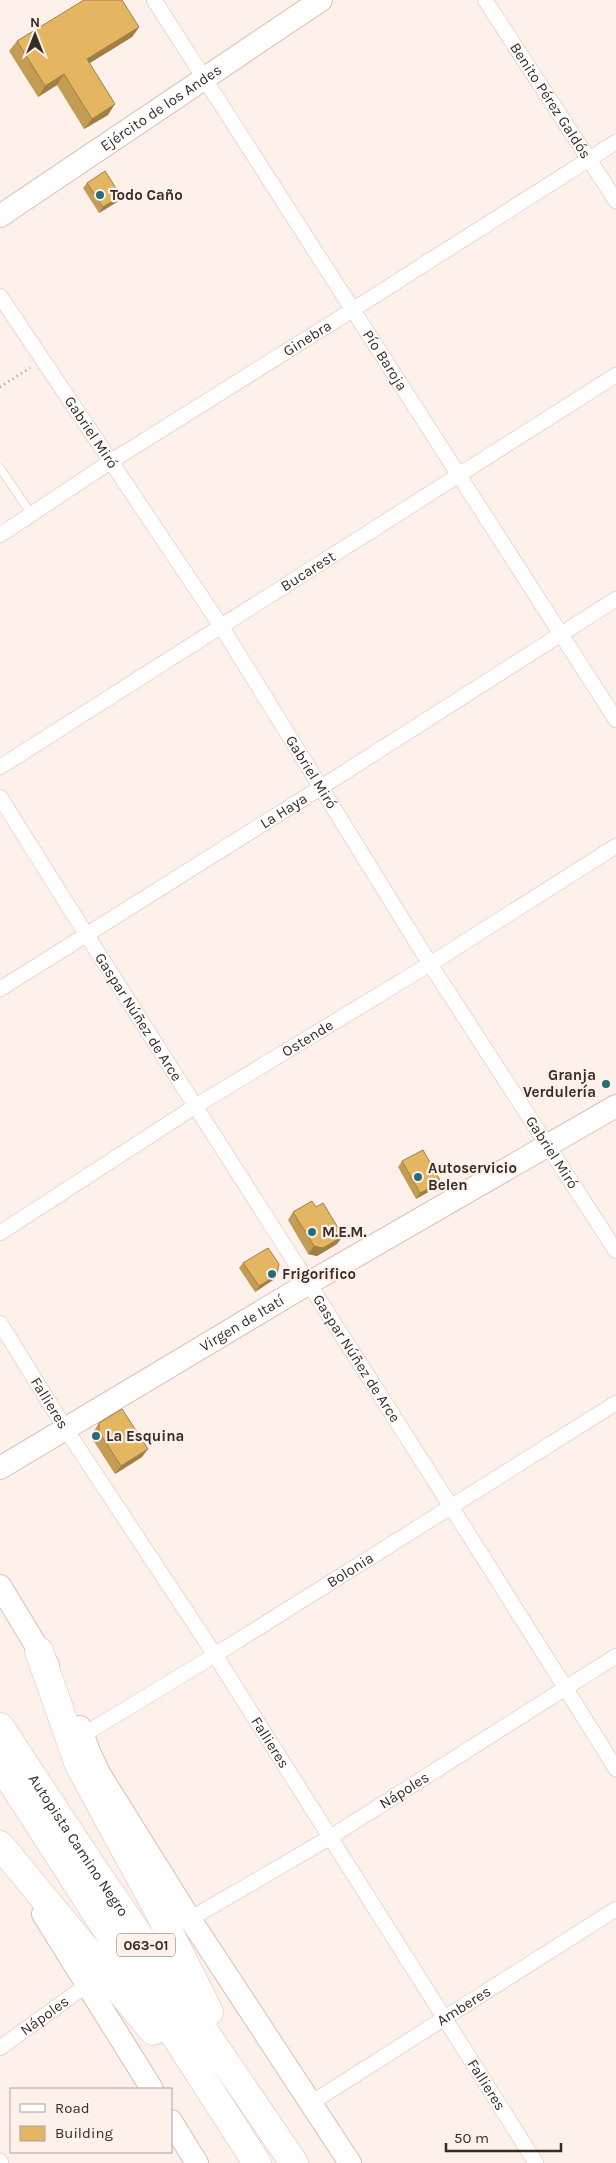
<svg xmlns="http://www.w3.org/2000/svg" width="616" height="2163" viewBox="0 0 616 2163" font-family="Karla,sans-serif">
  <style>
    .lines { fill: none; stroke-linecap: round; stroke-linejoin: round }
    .lane-casing { stroke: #dcbeaf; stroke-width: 9 }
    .street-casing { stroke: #dcbeaf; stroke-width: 16 }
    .secondary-casing { stroke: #dcbeaf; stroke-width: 24 }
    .highway-casing { stroke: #dcbeaf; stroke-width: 29 }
    .path { stroke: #9c8f89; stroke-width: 2.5; stroke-dasharray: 1 4; stroke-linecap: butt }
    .lane { stroke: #fff; stroke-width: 8 }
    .street { stroke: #fff; stroke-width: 15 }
    .secondary { stroke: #fff; stroke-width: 22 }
    .highway { stroke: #fff; stroke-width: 28 }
    .wall { fill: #c49d54 }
    .shaded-wall { fill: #a07f45 }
    .building { fill: #e4b662; stroke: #a07f45 }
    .poi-dot { fill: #246d77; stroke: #fef1eb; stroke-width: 2 }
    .labels { text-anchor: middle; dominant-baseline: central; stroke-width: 4.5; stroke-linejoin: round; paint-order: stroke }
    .shield { fill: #fef1eb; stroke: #736660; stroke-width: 1 }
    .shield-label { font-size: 14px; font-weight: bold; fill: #372b25 }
    .street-label { font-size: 15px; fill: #372b25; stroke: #fef1eb }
    .poi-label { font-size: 15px; font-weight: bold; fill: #372b25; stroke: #fef1eb; text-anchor: start }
  </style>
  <rect width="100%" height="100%" fill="#fef1eb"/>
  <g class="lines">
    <g class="lane-casing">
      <path id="lane" d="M0 468 32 515"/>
    </g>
    <g class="street-casing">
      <g id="street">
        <path id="s1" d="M154 0 616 720"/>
        <path id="s2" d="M485 0 616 201"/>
        <path id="s3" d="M0 296 221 626 430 964 616 1251"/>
        <path id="s4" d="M0 535 110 462 354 309 616 142"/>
        <path id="s5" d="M0 767 616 375"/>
        <path id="s6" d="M0 797C203 1123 414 1443 616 1769"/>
        <path id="s7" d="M0 989 320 788 616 599"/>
        <path id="s8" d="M0 1233 194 1107 430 964 616 846"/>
        <path id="s9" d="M0 1323 65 1428 215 1655 536 2163"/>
        <path id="s10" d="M83 1735 215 1655 616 1403"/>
        <path id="s11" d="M190 1919 329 1838 616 1656"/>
        <path id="s12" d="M0 2048 88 1984"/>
        <path id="s13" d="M311 2103 616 1909"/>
        <path d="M0 2161 1 2163"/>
      </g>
    </g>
    <g class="secondary-casing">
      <g id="secondary">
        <path id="s14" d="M0 216 321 0"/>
        <path id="s15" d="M0 1468 309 1283 616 1106"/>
        <path d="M0 1586 48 1665"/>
        <path d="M80 1727 89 1752 100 1775 190 1919 350 2163"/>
        <path d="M43 1914 152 2089"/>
        <path d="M171 2121 197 2163"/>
      </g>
    </g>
    <g class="highway-casing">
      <g id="highway">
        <path d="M39 1651 79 1765 159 1912 209 2012"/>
        <path id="s16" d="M0 1727 91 1865 294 2163"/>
        <path d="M0 1764 257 2163"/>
        <path d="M0 1845 153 2031"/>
      </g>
    </g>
    <path class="path" d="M0 387 30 368"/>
    <use href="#lane" class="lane"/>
    <use href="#street" class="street"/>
    <use href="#secondary" class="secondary"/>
    <use href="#highway" class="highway"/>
  </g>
  <g class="wall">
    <path d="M139 27 132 37 90 63 108 115 84 129 57 85 38 97 9 51 17 41Z"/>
    <path d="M87 183 117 202 99 213 83 188Z"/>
    <path d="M402 1161 441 1182 437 1187 416 1199 398 1167Z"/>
    <path d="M316 1207 343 1236 337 1244 317 1256 308 1254 288 1220 293 1212Z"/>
    <path d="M243 1263 277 1275 273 1280 255 1292 239 1268Z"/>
    <path d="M99 1423 142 1457 115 1474 93 1440 94 1431Z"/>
  </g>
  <g class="shaded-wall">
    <path d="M139 27 132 37 80 69 87 59Z"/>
    <path d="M64 74 57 85 38 97 45 86Z"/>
    <path d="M115 104 108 115 84 129 92 119Z"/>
    <path d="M121 196 117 202 99 213 103 207Z"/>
    <path d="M441 1182 437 1187 416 1199 420 1193Z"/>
    <path d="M343 1236 337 1244 317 1256 308 1254 314 1246Z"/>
    <path d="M277 1275 273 1280 255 1292 259 1286Z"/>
    <path d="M148 1449 142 1457 115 1474 121 1466Z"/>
  </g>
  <g class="building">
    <path d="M84 0H122L139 27 87 59 115 104 92 119 64 74 45 86 17 41Z"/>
    <path d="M105 171 121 196 103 207 87 183Z"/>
    <path d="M423 1150 441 1182 420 1193 402 1161Z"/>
    <path d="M312 1201 316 1207 323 1203 343 1236 323 1248 314 1246 293 1212Z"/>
    <path d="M268 1248 279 1264 277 1275 259 1286 243 1263Z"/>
    <path d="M122 1409 148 1449 121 1466 99 1432V1423Z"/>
  </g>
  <g class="poi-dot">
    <circle cx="100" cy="195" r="5"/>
    <circle cx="606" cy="1084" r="5"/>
    <circle cx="418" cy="1177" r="5"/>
    <circle cx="312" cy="1232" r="5"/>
    <circle cx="272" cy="1274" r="5"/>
    <circle cx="96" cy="1436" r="5"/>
  </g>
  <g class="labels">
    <rect class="shield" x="117" y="1933.5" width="58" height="23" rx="4"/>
    <g class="shield-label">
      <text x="146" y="1945">063-01</text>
    </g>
    <g class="street-label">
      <text stroke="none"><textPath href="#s2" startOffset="120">Benito Pérez Galdós</textPath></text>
      <text stroke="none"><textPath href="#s14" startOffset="194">Ejército de los Andes</textPath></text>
      <text stroke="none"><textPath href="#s4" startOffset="365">Ginebra</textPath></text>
      <text stroke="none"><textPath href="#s1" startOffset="428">Pío Baroja</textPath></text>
      <text stroke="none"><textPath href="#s3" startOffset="164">Gabriel Miró</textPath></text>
      <text stroke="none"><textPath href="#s5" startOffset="365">Bucarest</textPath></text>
      <text stroke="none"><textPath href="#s3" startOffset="569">Gabriel Miró</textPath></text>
      <text stroke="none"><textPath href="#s7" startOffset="335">La Haya</textPath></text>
      <text stroke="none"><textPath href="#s6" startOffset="260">Gaspar Núñez de Arce</textPath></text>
      <text stroke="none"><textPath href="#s8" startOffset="364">Ostende</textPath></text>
      <text stroke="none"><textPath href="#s3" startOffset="1019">Gabriel Miró</textPath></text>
      <text stroke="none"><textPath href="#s15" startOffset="282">Virgen de Itatí</textPath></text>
      <text stroke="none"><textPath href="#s6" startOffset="665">Gaspar Núñez de Arce</textPath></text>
      <text stroke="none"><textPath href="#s9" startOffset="94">Fallieres</textPath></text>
      <text stroke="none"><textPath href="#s10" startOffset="314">Bolonia</textPath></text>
      <text stroke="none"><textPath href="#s9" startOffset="499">Fallieres</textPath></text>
      <text stroke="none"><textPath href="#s11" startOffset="250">Nápoles</textPath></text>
      <text stroke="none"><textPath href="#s16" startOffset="142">Autopista Camino Negro</textPath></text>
      <text stroke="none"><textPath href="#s13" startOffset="181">Amberes</textPath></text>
      <text stroke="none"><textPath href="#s12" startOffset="55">Nápoles</textPath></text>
      <text stroke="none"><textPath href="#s9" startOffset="904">Fallieres</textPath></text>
    </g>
    <g class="poi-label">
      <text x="110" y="195">Todo Caño</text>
      <text x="596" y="1075" text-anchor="end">Granja<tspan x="596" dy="17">Verdulería</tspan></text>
      <text x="428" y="1168">Autoservicio<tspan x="428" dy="17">Belen</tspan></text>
      <text x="322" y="1232">M.E.M.</text>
      <text x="282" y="1274">Frigorifico</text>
      <text x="106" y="1436">La Esquina</text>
    </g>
  </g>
  <rect x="10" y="2088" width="162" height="65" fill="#fef1eb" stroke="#aea29c"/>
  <rect x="20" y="2104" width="25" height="8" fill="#ffffff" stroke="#aea29c"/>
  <text x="55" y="2113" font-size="15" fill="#372b25">Road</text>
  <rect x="20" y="2126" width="25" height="15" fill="#e4b662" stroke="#aea29c"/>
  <text x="55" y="2138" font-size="15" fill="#372b25">Building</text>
  <g transform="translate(35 35)" stroke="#fef1eb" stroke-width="4" paint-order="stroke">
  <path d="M0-4L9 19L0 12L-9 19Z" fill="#372b25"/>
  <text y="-8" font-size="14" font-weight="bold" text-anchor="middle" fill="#372b25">N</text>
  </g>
  <path d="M446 2143v8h115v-8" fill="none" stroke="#372b25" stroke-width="2.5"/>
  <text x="454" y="2143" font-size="15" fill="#372b25" stroke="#fef1eb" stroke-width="4" paint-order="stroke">50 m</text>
</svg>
